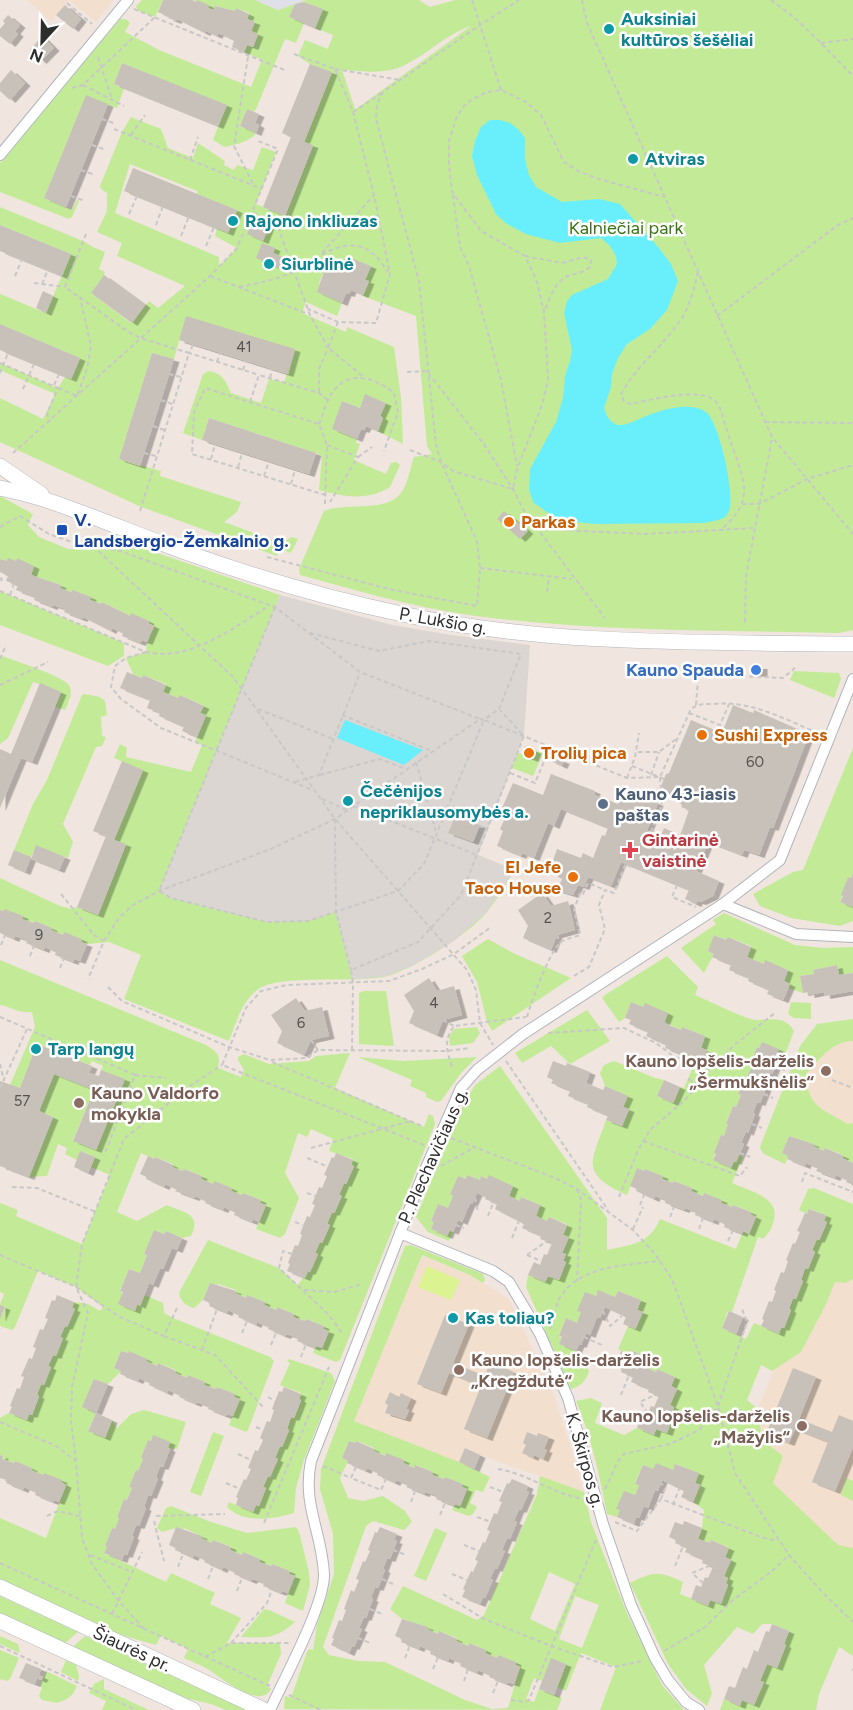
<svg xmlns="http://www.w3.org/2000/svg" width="853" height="1710" viewBox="0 0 853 1710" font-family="Figtree,sans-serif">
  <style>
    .industrial { fill: #e0e0e8 }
    .education { fill: #f2dfcd }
    .green { fill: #c3eb97; fill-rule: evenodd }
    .pitch { fill: #dcf391 }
    .plaza { fill: #dbd6d2 }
    .water { fill: #69effb }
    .building { fill: #c8c1ba; filter: url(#shadow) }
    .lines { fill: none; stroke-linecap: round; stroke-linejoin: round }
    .street-casing { stroke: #afb5be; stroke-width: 12 }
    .secondary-casing { stroke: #afb5be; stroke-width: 16 }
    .path { stroke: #c8c8c8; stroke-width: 2; stroke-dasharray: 4.5 3; stroke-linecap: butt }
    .street { stroke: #fff; stroke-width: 10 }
    .secondary { stroke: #fff; stroke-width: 15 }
    .culture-dot { fill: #0f9aa8; stroke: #fff; stroke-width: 2 }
    .food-dot { fill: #e8710a; stroke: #fff; stroke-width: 2 }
    .transit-dot { fill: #1a4fb4; stroke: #fff; stroke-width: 2 }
    .shop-dot { fill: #3f7fe0; stroke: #fff; stroke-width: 2 }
    .service-dot { fill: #5c6f8a; stroke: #fff; stroke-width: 2 }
    .health-dot { fill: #e0444e; stroke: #fff; stroke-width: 2 }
    .education-dot { fill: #8d6e63; stroke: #fff; stroke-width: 2 }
    .labels { text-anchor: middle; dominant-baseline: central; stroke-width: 5; stroke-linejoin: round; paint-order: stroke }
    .number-label { font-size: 15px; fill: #545250 }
    .culture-label { font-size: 18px; font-weight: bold; fill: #0d838f; stroke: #fff; text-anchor: start }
    .park-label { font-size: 18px; fill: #3a7414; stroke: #fff }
    .transit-label { font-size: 18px; font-weight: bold; fill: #164399; stroke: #fff; text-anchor: start }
    .food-label { font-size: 18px; font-weight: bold; fill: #c56008; stroke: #fff; text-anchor: start }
    .street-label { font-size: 18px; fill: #2d2d2d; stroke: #fff }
    .shop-label { font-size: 18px; font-weight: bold; fill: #366cbe; stroke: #fff; text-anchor: end }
    .service-label { font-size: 18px; font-weight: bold; fill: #4e5e75; stroke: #fff; text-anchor: start }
    .health-label { font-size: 18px; font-weight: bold; fill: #be3a42; stroke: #fff; text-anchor: start }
    .education-label { font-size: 18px; font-weight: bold; fill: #785e54; stroke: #fff; text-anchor: end }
  </style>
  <defs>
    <filter id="shadow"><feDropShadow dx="5.5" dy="3" stdDeviation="0" flood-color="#0004"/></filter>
  </defs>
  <rect width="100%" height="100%" fill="#f0e5df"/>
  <path class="industrial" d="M255 0H307L278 10Z"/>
  <g class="education">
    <path d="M27 0H69L51 21Z"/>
    <path d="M69 0H113L96 22Z"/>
    <path d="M853 1025V1142L782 1113 816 1029Z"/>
    <path d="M422 1255 470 1275 509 1299 553 1392 584 1492 481 1455 474 1469 354 1421Z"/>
    <path d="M820 1256 853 1269V1564L806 1531 744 1444Z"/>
  </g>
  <g class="green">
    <path d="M142 0H163L155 17 138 11 136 6Z"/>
    <path d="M192 0H255L278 10 307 0H419L430 7 455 0H853V630L839 633C716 630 592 632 469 615 412 607 356 590 300 575L299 569 324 511C346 502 386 513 401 493 408 484 410 468 414 457L432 454 427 446 416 316 363 296 369 282 365 280 371 266 351 258 345 271 327 264 319 283 342 303 337 316 306 302 302 313 346 332 347 327 394 347 401 397 403 444 378 431 383 418 380 416 386 403 366 395 360 408 342 401 333 429 357 439 356 443 360 444 354 460 386 474 391 463 396 462 400 465 390 487C368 501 344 497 319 490L322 456 316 453 209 418 202 440 183 433 203 374 209 371C223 374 226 381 231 393L261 403 269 379 284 382 295 350 186 317 174 359 152 353 119 459 161 471 160 476 241 502 237 512 224 522 281 543 292 537 298 539 291 553 280 549 277 556 139 506 0 442V398L43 419 55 394 0 370V363L58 388 65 377 71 379 80 358 0 324V294L46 313 71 254 0 225V207L83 241 95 248 105 252 99 269 105 272 104 275 91 293 131 323 149 301 158 308 185 286 117 256 122 243 97 232 107 211V193L101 189 100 186 122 132 131 117 161 129 168 148 193 158 198 143 225 161 224 165 234 170 237 165 253 170 262 147 276 152 256 204 285 216 313 146 304 142 332 72 310 64 298 56 305 40 328 49 333 35 315 28 322 9 304 2 295 4 290 17 304 23 296 43 285 39 256 109 254 112 247 109 240 126 256 133C250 142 236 144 225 147L213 140 226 106 122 63 114 84 124 89 117 108 86 96 44 198 72 210 77 200 79 201 72 217 69 219 0 192V163L120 19H126L130 23 125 32 159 50 251 87 261 62 265 61 244 52 247 45 253 47 258 35 251 31 255 22 247 19 249 13 236 8 235 11 215 6 214 10 208 8 209 5ZM471 26 356 109H355L342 70C361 71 381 74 398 68 424 58 444 35 471 26ZM130 164 197 191V194L237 210 228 232 217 228 215 236 237 248 219 266V257L115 213Z"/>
    <path d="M0 496 33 514 28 525 39 537 68 549 91 550 101 538 125 542 280 595 273 613 514 751 532 759 536 751 543 753 533 776 509 767 475 854 515 870C506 884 497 900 487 912 469 934 415 968 388 976 358 984 278 973 257 990 241 1003 236 1023 229 1041L124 999 141 955 109 942 87 944 81 942 82 939 64 933 63 935 51 930 52 928 35 921 34 923 22 919 23 916 0 910V878L60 906 72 909 77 907 98 915 126 845 114 840 142 770 114 758 120 744 127 748 126 757 191 772 202 745 195 742 206 716 200 713 203 705 180 695 178 698 163 692 166 684 143 675 142 678 133 674 126 658 146 652 147 642 154 626 148 623 149 621 132 614 130 616 103 602 101 604 90 600V597L73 590 71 592 60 588 61 585 31 575 34 566 17 559 16 561H7L0 559Z"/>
    <path d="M0 591 124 643V656L108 666 0 625Z"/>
    <path d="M2 656C15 661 67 677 70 687 73 694 68 703 65 710L55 707 61 692 33 682 8 738 0 744V659Z"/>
    <path d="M794 671 839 673 841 679 834 698 790 680Z"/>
    <path d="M85 694 100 697 105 701 107 715 101 717 102 736 106 737 102 746 96 747 63 824 73 842 68 858 36 846 31 857 14 850 33 804 47 780 82 695Z"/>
    <path d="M853 748V873L851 878 848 877 840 902 853 907V921L840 926 791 918 760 906 753 894 793 872 803 870Z"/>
    <path d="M724 913 795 945 823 948 853 947V973L839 975 837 965 813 970 814 974 800 976 803 993 788 988 790 984 784 981 788 970 766 961 764 964 747 957 751 946 728 937 726 940 715 935 708 951 714 954 704 973 681 948 716 924 713 920Z"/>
    <path d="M488 939 513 953 571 978 492 1031 487 1022 477 982 462 956Z"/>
    <path d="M667 956 698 987 695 995C707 1000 747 1020 756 1020 770 1020 785 1015 794 1031L782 1063 777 1061 779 1049 757 1047 750 1065 752 1066 747 1077H745L738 1094 741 1095 736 1107 733 1106 726 1123 728 1125 724 1136 721 1135 713 1160 736 1162 739 1155 743 1157 732 1183C747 1190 780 1197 774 1219 772 1228 770 1232 763 1239L758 1237 732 1312 728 1311 722 1328 746 1339 754 1323 779 1333 781 1327 784 1328 791 1310 789 1309 793 1298H796L803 1281 801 1280 805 1268 808 1269 815 1252 812 1250 817 1239 820 1240 827 1222 824 1221 826 1215 810 1209 807 1214 799 1210 808 1189 814 1188 853 1204V1279L845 1283 835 1282 826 1304 801 1352 772 1371 761 1365 747 1400 758 1409 762 1440 783 1456 773 1483 838 1545 853 1548V1656L839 1647 819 1694 816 1710H720L724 1699 740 1706 742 1700 754 1705 763 1682 760 1681 767 1664 777 1668 786 1646 784 1644 789 1631 772 1624H762L753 1634 737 1627 704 1665 712 1693 707 1706 686 1689 668 1664 630 1583C655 1571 658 1571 683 1582L680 1594 708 1605 710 1600 720 1603 728 1585 726 1583 724 1576 731 1560 725 1557 728 1547 711 1540 710 1543 698 1539 702 1528 704 1510 693 1502 700 1485 695 1483 698 1473 676 1464 673 1470 653 1469 643 1465 635 1483 639 1485 635 1495 617 1509 620 1510 617 1517 607 1514C599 1475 592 1438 576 1401L591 1398 602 1403 595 1423 624 1435 637 1428 654 1434 656 1429 666 1433 674 1414 672 1413 670 1405 677 1389 671 1386 675 1377 657 1369 656 1372 644 1367 648 1357 631 1350 629 1354 618 1349 628 1326 636 1329 642 1312 637 1310 641 1300 618 1291 615 1297 598 1291C593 1303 582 1310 577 1323L566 1318 559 1336 576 1351 589 1371C587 1380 580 1387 571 1389L526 1287 528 1275 545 1281 548 1276 559 1280 566 1262 563 1261 566 1254 562 1253 568 1237 563 1235 567 1224 549 1217 547 1221 536 1216 540 1205 522 1197 520 1201 509 1196 513 1186 489 1176 487 1179 481 1176 480 1180 468 1175 466 1179 458 1176 450 1194 453 1196 448 1208 438 1204 431 1221 434 1222 431 1229 447 1236 450 1230 453 1232 449 1241 428 1232 416 1217 453 1131 450 1129 475 1085 500 1066 607 1218V1250C630 1245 650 1244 660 1219L736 1249 743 1231 749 1233 756 1217 750 1214 751 1212 734 1205 732 1207 721 1203V1200L704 1193 703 1196 691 1191 692 1188 675 1181 673 1183 662 1179 663 1176 645 1169 644 1171 637 1169 627 1195C578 1173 592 1161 606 1120L622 1126 629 1110 623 1107 627 1096 605 1086 600 1073 604 1065 614 1061 655 1078 664 1080 657 1096 673 1103 680 1087 684 1088 693 1067H700L707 1050 701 1048 705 1036 683 1027 681 1030C662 1022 650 1009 631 1002L625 1018 619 1022 602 998 605 995Z"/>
    <path d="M0 960 206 1045C217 1052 221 1054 218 1068L241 1077 244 1070 238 1060V1057L244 1054 269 1064 309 1061 316 1056 350 1053 335 1088 424 1127 429 1114 433 1116 435 1124 340 1360 336 1362 313 1353 316 1346 328 1331 323 1329 324 1326 306 1319 305 1321 293 1317 294 1314 277 1307 276 1310 264 1305 265 1302 247 1295 246 1298 235 1293 236 1290 218 1284 217 1285 210 1283 203 1300 194 1308C186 1306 180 1301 179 1293L208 1240 279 1268 298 1285 308 1271 310 1272 317 1254 315 1253 320 1242 322 1243 330 1225 327 1224 332 1212 335 1213 341 1196 339 1195 344 1183 346 1184 354 1167 351 1165 353 1159 329 1151 333 1139 311 1129 307 1137 298 1133 285 1173 299 1198 285 1234 280 1238 256 1229 266 1205 260 1203 261 1200 244 1193 242 1195 231 1191V1188L214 1181 213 1184 201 1179 202 1176 185 1169 183 1171 172 1167 173 1164 155 1157 154 1159 141 1153 117 1212 137 1221 167 1205C184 1213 202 1213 191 1236L182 1238 166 1231 164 1234 154 1230 144 1254 147 1255 140 1273 129 1269 120 1290 134 1311 137 1304 140 1305 145 1295 163 1303 164 1313 173 1318 270 1357 274 1361 248 1430 246 1432 229 1425 239 1399 234 1397 235 1394 217 1387 216 1389 204 1385 205 1382 188 1375 187 1378 175 1373 176 1370 158 1363 157 1366 146 1361V1359L129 1352 128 1353 121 1351 114 1368 121 1371 108 1384 94 1379 83 1407 96 1413 88 1430 105 1437 112 1420 117 1428 131 1414 144 1410 186 1422 177 1449 168 1448 153 1436 151 1441 148 1440 141 1458 143 1459 138 1471 136 1470 129 1487 132 1488 127 1500 124 1499 117 1516 119 1518 115 1529 112 1528 105 1546 107 1547 104 1553 166 1582 171 1573 215 1593 210 1604 241 1618 227 1643H280L281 1654 267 1686 271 1689C260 1710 223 1679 209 1670 202 1665 192 1662 184 1658L188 1649 161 1636 156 1645 121 1635 0 1579V1518L46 1538 66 1485 61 1482V1480L44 1473 43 1475 31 1471 32 1468 15 1461 14 1463 2 1459 3 1456 0 1455V1418L9 1413 26 1420 29 1414 32 1415 39 1397 37 1395 41 1384 44 1385 51 1368 48 1366 62 1338 60 1337 65 1326H68L74 1309 72 1308 74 1302 88 1304 100 1311 103 1307 76 1287 38 1271 15 1327 12 1330 0 1326V1319L5 1307 0 1305 4 1294 0 1292V1203L18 1210 16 1216 82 1244 110 1175 91 1167 95 1157 80 1151 77 1160 65 1154 67 1148 58 1144 47 1176 29 1177 53 1117 39 1111 54 1074 94 1090 73 1140 96 1150 124 1080 101 1070 103 1066 92 1061 90 1065 38 1044 20 1088 10 1085 35 1027 32 1012C20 1014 12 1007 0 1005Z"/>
    <path d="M364 991H386L394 1046 359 1044V993Z"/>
    <path d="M791 1002 811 1003V1019L794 1018 788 1014Z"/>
    <path d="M587 1010 610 1041 570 1064 551 1046 522 1063 515 1053Z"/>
    <path d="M853 1019V1041C832 1041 819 1060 806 1074 807 1106 822 1109 848 1124L853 1123V1163L842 1158 843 1155 826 1148 824 1151 813 1146 814 1144 789 1136 782 1153 788 1156 785 1164 764 1154 760 1148 761 1144 800 1046 817 1024Z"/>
    <path d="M477 1027 480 1033 473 1043 450 1046 449 1036 454 1029Z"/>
    <path d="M358 1057 404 1061 477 1057 461 1073 441 1101 437 1102 426 1097V1093L410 1086 412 1080Z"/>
    <path d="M411 1245 483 1274 485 1280 483 1283 470 1275 422 1255 354 1421 459 1462 490 1477 483 1492 476 1490 470 1503 477 1507 473 1514 469 1516 452 1510 455 1504 461 1505 467 1489 462 1487V1484L445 1477 444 1479 432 1475 433 1472 416 1465 414 1468 386 1453 385 1456 374 1451V1448L357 1441 355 1443 349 1441 342 1458 348 1461 340 1478 348 1498 363 1501 383 1496 405 1511 412 1522 404 1530 373 1521 366 1526 323 1647 329 1655 358 1661 385 1662 465 1700 492 1709 508 1708 520 1667 498 1655 497 1658 485 1653 486 1650 469 1643 468 1646 456 1641 457 1638 439 1631 438 1634 427 1629V1627L402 1619 390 1609 403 1586 477 1620 484 1615 537 1494 540 1476 584 1492 591 1522 626 1611 662 1685 684 1710H600L616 1667 581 1653 566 1691 557 1687 566 1664 551 1659 542 1681 534 1678 526 1699 534 1702 539 1689 562 1698 557 1710 284 1709 285 1696 291 1698 307 1652 309 1649 313 1650 317 1625 334 1574 333 1534 320 1489 321 1469 405 1246ZM549 1572 575 1584 555 1631 530 1619ZM575 1596 599 1605 582 1648 559 1639Z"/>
    <path d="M289 1359 331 1373 335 1381 304 1460 296 1488 294 1513C274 1519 244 1524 227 1507L229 1502 253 1512 256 1505 259 1506 266 1488 263 1487 268 1476 270 1477 277 1459 275 1458 280 1446 282 1447 289 1430 287 1429 291 1417 294 1418 301 1401 299 1399 301 1393 280 1385 290 1363 287 1361Z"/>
    <path d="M213 1432 224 1436 201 1496 190 1492Z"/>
    <path d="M846 1478 853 1481V1501L841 1495Z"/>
    <path d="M171 1506 211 1522 247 1533 296 1527 299 1532 309 1572 310 1585 303 1611 285 1603 294 1576 289 1574 290 1571 272 1564 271 1566 259 1562 260 1559 243 1552 242 1555 230 1550 231 1547 214 1540 212 1543 201 1538V1536L184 1528 183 1530 176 1528 162 1532 157 1528 166 1508Z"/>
    <path d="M435 1528 447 1533 426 1581 414 1576Z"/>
    <path d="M0 1596 78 1632 65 1643 0 1613Z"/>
    <path d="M264 1609 269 1610 295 1622C276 1639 267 1638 241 1637Z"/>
    <path d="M0 1636 18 1644 20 1653 0 1644Z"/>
    <path d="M85 1636 246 1710H226L211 1704 185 1698 73 1647Z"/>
    <path d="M0 1650 19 1658 10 1679 7 1681 0 1679Z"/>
    <path d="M66 1660 76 1665 79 1676 78 1681 61 1672Z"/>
    <path d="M46 1671 77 1686 73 1694 67 1699 57 1703 42 1700 39 1696 42 1688 40 1686Z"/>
    <path d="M104 1679V1689L149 1710H102L106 1701 89 1693 94 1684Z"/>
  </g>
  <path class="pitch" d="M427 1266 460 1280 451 1300 418 1287Z"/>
  <path class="plaza" d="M280 595 392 625 451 635 530 645 524 736 478 855 515 870 486 913 454 941 414 965 387 976 352 980 336 912 308 921 267 922 171 898 159 891Z"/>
  <g class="water">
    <path d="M490 120H500L510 123 519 130 525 138V159L529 175 536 187 562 202 599 199 620 204 659 248 671 264 678 281 667 310 650 329 627 344 618 358 612 374 611 387 604 408C606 415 610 423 618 425 627 426 636 420 644 417 661 410 689 401 706 412 719 421 737 500 728 513 724 521 712 521 704 523L596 524 575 522 555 518 533 502 529 490 530 469 556 422 563 398 565 376 570 361 572 350 564 313 567 301 572 295 608 279 617 264 616 256 610 246 601 238 560 243 526 234 507 224 496 214 477 175 472 156 475 141 481 127Z"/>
    <path d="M345 720 423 750 404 765 337 738Z"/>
  </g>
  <g class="building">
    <path d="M163 0H192L196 2 197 0 209 5 208 8 214 10 215 6 235 11 236 8 249 14 247 19 255 22 251 31 258 34 253 47 247 45 244 52 232 47 234 41 228 38 229 37 218 33 217 36 206 31 205 33 177 19 176 21 168 18 169 17 158 12Z"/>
    <path d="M304 2 323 9 315 28 289 17 295 4Z"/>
    <path d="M65 5 81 19 73 29 56 15Z"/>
    <path d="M8 15 20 25 15 31 18 34 10 44 0 36V29L5 23 3 21Z"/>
    <path d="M42 36 54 48 41 61 30 50Z"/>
    <path d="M122 63 227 105 218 126 114 84Z"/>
    <path d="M310 64 332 72 304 142 313 145 285 216 263 207 291 137 282 133Z"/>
    <path d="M11 70 25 83 10 100 0 91V83Z"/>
    <path d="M86 95 108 104 66 207 44 198Z"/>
    <path d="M247 109 259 114 255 123 259 125 256 133 240 126Z"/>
    <path d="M133 168 237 210 228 233 124 191Z"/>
    <path d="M253 220 269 226 263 241 247 234Z"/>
    <path d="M0 225 71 254 62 276 0 251Z"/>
    <path d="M262 243 275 248 273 253 285 258 281 269 256 258Z"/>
    <path d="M351 258 371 266 365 280 369 281 363 295 351 290 349 294 346 293 342 303 317 292 327 263 345 271Z"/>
    <path d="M104 275 145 305 132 323 91 293Z"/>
    <path d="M43 291 53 296 46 313 36 308Z"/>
    <path d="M186 316 295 349 288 374 179 340Z"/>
    <path d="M0 324 80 358 71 379 0 350Z"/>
    <path d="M152 353 174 359 140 466 119 459Z"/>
    <path d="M365 394 386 403 380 416 383 418 378 431 366 426 364 430 361 429 357 439 332 429 342 401 360 408Z"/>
    <path d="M209 418 316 453 309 474 202 440Z"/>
    <path d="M504 511 528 531 520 539 497 519Z"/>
    <path d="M8 558 16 561 17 558 34 566 31 575 61 585 60 588 71 592 73 590 91 597 90 600 101 604 102 602 130 616 131 613 149 621 148 623 154 626 147 642 142 640 140 643 122 636 123 633 112 628 111 631 83 617 82 619 64 612 65 609 53 605 52 607 34 600 35 597 16 590 18 585 6 581 8 576 0 572V559L7 561Z"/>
    <path d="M750 666H762V674L750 673Z"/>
    <path d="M127 672 142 678 143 675 166 685 163 692 178 698 180 695 204 706 200 713 206 715 197 737 182 731 184 727 159 716 160 713 147 708 150 700 120 688Z"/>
    <path d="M40 683 61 692 32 762 21 758 0 808V749L11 754Z"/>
    <path d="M733 705 753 713 754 710 809 734 773 828 770 827 759 855 744 850 742 855 708 842 696 871 719 881 713 896 701 902 697 901 696 904 685 899 689 890 621 862 611 886 588 877 584 887 578 885 573 895 557 890 562 879 558 877 562 867 552 863 557 849 581 858 583 853 593 858 602 835 605 836 608 828 561 809 554 826 548 823 534 858 522 853 521 856 497 846 503 831 500 829 505 818 499 815 513 783 543 795 551 774 595 791 594 795 618 804 624 789 658 803 644 838 658 843 664 828 673 832 667 847 675 850 689 810 681 807 682 805 661 786 666 774 669 773 691 720 722 733Z"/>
    <path d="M525 746 536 751 533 759 522 755Z"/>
    <path d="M553 757 564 761 562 766 551 761Z"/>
    <path d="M122 761 143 770 114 840 126 844 98 915 77 907 106 836 93 831Z"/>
    <path d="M456 815 480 825 473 842 448 833Z"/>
    <path d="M36 845 65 857 59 870 31 859Z"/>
    <path d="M14 850 31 857 25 872 8 865Z"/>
    <path d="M853 873V907L840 902 843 896 841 895 848 877 851 878Z"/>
    <path d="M542 893 551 906 568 901 575 930 557 935 551 950 523 938 528 926 518 910Z"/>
    <path d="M5 909 23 916 22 919 34 923 35 921 52 928 51 930 63 935 64 932 82 939 81 942 87 944 80 961 74 959 73 962 55 955 56 952 45 947 44 950 26 943 27 940 15 936 14 939 0 933V910L4 911Z"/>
    <path d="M714 935 726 940 728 937 751 947 747 957 764 964 765 960 788 970 784 981 790 984 783 1000 767 994 769 990 748 981 749 978 729 970 731 965 712 957 714 954 708 951Z"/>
    <path d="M837 965 839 975 853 973V991L825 996 824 992 809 995V992L803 993 800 976 814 974 813 970Z"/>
    <path d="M429 978 437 991 454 986 462 1015 443 1020 437 1035 409 1023 414 1011 404 995Z"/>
    <path d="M296 998 305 1011 322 1007 329 1036 311 1040 304 1055 277 1043 282 1031 271 1015Z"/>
    <path d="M631 1002 643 1007 645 1003 668 1013 664 1023 681 1030 682 1027 705 1036 701 1048 707 1050 700 1067 684 1060 686 1056 665 1048 666 1045 646 1036 648 1032 629 1024 631 1020 625 1018Z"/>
    <path d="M762 1042 779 1049 776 1055 779 1056 772 1074 769 1073 765 1084 767 1085 760 1103 757 1102 753 1113 755 1114 748 1133 746 1131 741 1143 744 1144 736 1162 734 1161 731 1168 713 1160 716 1154 714 1153 721 1135 724 1136 728 1124H726L733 1106 736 1107 741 1095 738 1094 745 1076 747 1077 752 1066 750 1065 757 1047 759 1048Z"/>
    <path d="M37 1044 92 1066 89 1073 99 1076 101 1070 125 1079 96 1150 73 1141 94 1090 54 1074 39 1111 53 1117 29 1177 0 1166V1081L20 1088Z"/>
    <path d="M553 1061 566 1066 567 1063 590 1072 586 1083 603 1090 605 1086 628 1096 623 1107 629 1109 622 1126 606 1120 608 1116 587 1107 588 1104 568 1096 570 1091 551 1083 553 1080 547 1077Z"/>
    <path d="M664 1080 680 1087 673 1103 657 1096Z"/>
    <path d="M789 1136 814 1144 813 1146 824 1151 825 1148 844 1156 842 1158 853 1163V1185L846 1182 847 1180 836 1175 835 1178 816 1171 818 1168 806 1163 805 1166 787 1159 788 1156 782 1153Z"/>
    <path d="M80 1151 95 1157 88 1173 74 1167Z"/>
    <path d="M336 1153 353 1160 351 1165 354 1166 346 1184 344 1183 339 1195 342 1196 334 1213 332 1212 327 1224 330 1225 322 1243 320 1242 315 1253 318 1254 310 1272 308 1271 305 1278 287 1271 290 1264 288 1263 295 1245 298 1246 302 1235 300 1234 307 1216 310 1217 315 1205 312 1204 319 1187 322 1188 327 1176 324 1175 332 1157 334 1158Z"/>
    <path d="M148 1156 154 1159 155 1157 173 1165 172 1167 183 1171 184 1169 202 1176 201 1179 213 1184 214 1181 232 1188 231 1191 242 1195 243 1193 261 1200 260 1203 266 1205 259 1222 253 1219 252 1222 234 1215 235 1212 224 1207 223 1210 205 1203 206 1201 195 1196 194 1198 175 1191 177 1189 165 1184 164 1187 146 1179 147 1177 140 1174Z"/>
    <path d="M637 1168 644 1171 645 1169 663 1176 662 1179 673 1183 674 1181 692 1188 691 1191 703 1196 704 1193 722 1200 721 1203 732 1207 733 1205 751 1212 750 1214 756 1217 749 1234 743 1231 742 1234 724 1227 725 1224 714 1219 713 1222 695 1215 696 1212 685 1208 684 1210 665 1203 666 1200 655 1196 654 1199 636 1191 637 1189 630 1186Z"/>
    <path d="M467 1175 480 1180 481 1176 487 1179 489 1175 513 1186 509 1196 520 1201 521 1197 540 1205 536 1216 547 1221 549 1217 567 1225 563 1235 569 1237 562 1253 566 1254 563 1261 566 1262 559 1280 548 1276 545 1282 528 1275 534 1262 540 1265 544 1254 547 1255 552 1243 540 1239 541 1236 522 1228 524 1224 495 1209 497 1204 485 1199 486 1197 477 1193 472 1204 470 1203 462 1222 458 1220 453 1232 450 1230 447 1236 431 1229 434 1222 431 1221 438 1204 448 1208 453 1196 450 1194 458 1176 466 1179Z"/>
    <path d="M809 1209 826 1215 824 1221 827 1222 819 1240 817 1239 812 1250 815 1252 808 1269 805 1268 801 1280 803 1281 796 1299 793 1298 789 1309 791 1310 784 1328 781 1327 779 1334 761 1326 764 1320 762 1319 769 1301 772 1302 776 1291 774 1290 781 1272 784 1273 788 1261 786 1260 793 1243 795 1244 800 1232 797 1231 805 1213 807 1214Z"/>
    <path d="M154 1230 164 1234 166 1231 182 1238 177 1250 172 1248 163 1269 160 1268 153 1285 149 1283 140 1306 137 1304 135 1311 118 1304 123 1292 120 1291 129 1269 140 1273 147 1255 144 1254Z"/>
    <path d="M210 1283 236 1291 235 1293 246 1298 247 1295 265 1302 264 1305 276 1310 277 1307 294 1314 293 1317 305 1321 306 1319 324 1326 323 1329 329 1331 322 1348 316 1346 315 1348 297 1341 298 1338 287 1334 285 1336 268 1329 269 1327 257 1322 256 1325 238 1317 239 1315 228 1310 227 1313 209 1306 210 1303 203 1300Z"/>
    <path d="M598 1290 615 1297 618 1291 641 1300 637 1310 643 1312 635 1329 623 1324 626 1317 605 1307 600 1318 597 1317 590 1335 586 1333 581 1345 579 1344 576 1351 559 1344 562 1337 559 1336 566 1318 577 1323 581 1312 577 1311 585 1292 596 1296Z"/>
    <path d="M57 1295 74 1302 72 1308 75 1309 67 1327 65 1326 60 1337 63 1338 56 1356 53 1355 48 1366 51 1367 44 1385 41 1384 37 1395 39 1396 32 1415 29 1414 27 1420 9 1413 12 1407 10 1406 17 1388 20 1389 24 1377 21 1376 29 1358 32 1359 36 1348 33 1347 40 1329 43 1330 48 1319 45 1318 52 1300 55 1301Z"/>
    <path d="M0 1305 5 1307 0 1319Z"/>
    <path d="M729 1311 743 1317 736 1334 722 1328Z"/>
    <path d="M445 1315 469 1324 453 1363 485 1376 490 1362 514 1372 487 1438 464 1429 481 1386 449 1373 441 1393 417 1384Z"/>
    <path d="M630 1350 648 1357 644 1367 656 1372 657 1369 675 1377 671 1386 677 1389 670 1405 674 1407 672 1413 674 1414 667 1433 656 1429 654 1435 637 1428 642 1414 647 1416 651 1406 654 1407 659 1396 648 1392 649 1389 631 1382 633 1377 621 1372 622 1369 615 1366 621 1351 629 1354Z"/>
    <path d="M121 1351 128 1353 129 1351 147 1359 146 1361 157 1366 158 1363 176 1371 175 1373 187 1378 188 1375 205 1382 204 1385 216 1389 217 1387 235 1394 234 1397 240 1399 233 1416 227 1414 226 1416 208 1409 209 1407 197 1402 196 1404 179 1397 180 1395 168 1390 167 1393 149 1385 150 1383 139 1378 138 1381 120 1374 121 1371 114 1368Z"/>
    <path d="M793 1368 816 1377 799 1419 832 1432 839 1415 853 1421V1447L835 1491 812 1482 828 1442 795 1429 789 1443 766 1434Z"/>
    <path d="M94 1379 108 1384 96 1413 82 1407Z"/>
    <path d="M284 1387 301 1394 299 1399 301 1400 294 1418 291 1417 287 1429 289 1430 282 1447 280 1446 275 1458 278 1459 270 1477 268 1476 263 1487 266 1488 259 1506 256 1505 253 1512 236 1505 238 1498 236 1497 244 1479 246 1480 251 1469 248 1468 255 1450 258 1451 263 1440 260 1438 267 1421 270 1422 274 1410 272 1409 279 1391 282 1392Z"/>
    <path d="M390 1392 399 1397 401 1393 411 1398 406 1409 409 1410 405 1419 385 1413 388 1405 385 1403Z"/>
    <path d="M96 1413 112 1420 105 1438 88 1431Z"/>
    <path d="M527 1432 537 1436 538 1433 549 1437 544 1449 547 1450 543 1459 534 1455 533 1458 522 1453 526 1445 523 1443Z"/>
    <path d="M153 1435 170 1442 168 1448 170 1449 163 1467 160 1466 156 1477 158 1479 151 1496 148 1495 144 1507 146 1508 139 1526 136 1525 132 1536 134 1537 127 1555 124 1554 122 1560 104 1553 107 1547 105 1546 112 1528 115 1529 119 1518 117 1517 124 1499 127 1500 132 1488 129 1487 136 1470 138 1471 143 1459 141 1458 148 1440 151 1441Z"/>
    <path d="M349 1441 355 1443 356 1441 374 1449V1451L385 1456 386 1453 404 1460 403 1463 414 1468 415 1465 433 1472 432 1475 444 1479 445 1477 463 1484 462 1487 467 1489 460 1506 455 1504 454 1506 436 1499 437 1496 425 1492 424 1494 406 1487 408 1485 396 1480 395 1483 377 1475 378 1473 367 1468 366 1471 347 1463 348 1461 342 1458Z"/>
    <path d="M465 1448 480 1455 474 1469 459 1462Z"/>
    <path d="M0 1455 3 1456 2 1459 14 1463 15 1461 32 1468 31 1470 43 1475 44 1473 62 1480 61 1482 66 1485 59 1502 54 1500 53 1502 35 1495 36 1492 24 1487 23 1490 6 1483 7 1480 0 1478Z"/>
    <path d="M656 1463 673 1470 675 1464 699 1473 695 1483 700 1485 693 1502 681 1497 684 1491 662 1480 658 1491 655 1490 648 1508 644 1506 639 1518 636 1517 634 1524 617 1517 620 1510 616 1509 624 1491 635 1495 639 1485 635 1484 643 1465 653 1469Z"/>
    <path d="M512 1479 528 1486 526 1491 529 1492 521 1510 519 1509 514 1521 517 1522 510 1539 507 1538 502 1550 505 1551 497 1569 495 1568 490 1579 493 1580 485 1598 483 1597 480 1604 462 1597 465 1590 463 1589 471 1571 473 1572 478 1561 475 1560 483 1542 485 1543 490 1531 487 1530 494 1513 497 1514 502 1502 499 1501 507 1483 509 1484Z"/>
    <path d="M684 1521 702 1528 698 1539 710 1543 711 1540 729 1548 725 1557 731 1560 724 1576 728 1578 726 1583 728 1585 721 1604 710 1600 708 1606 691 1599 696 1585 701 1587 705 1577 708 1578 713 1567 702 1563 703 1560 685 1552 687 1548 675 1543 676 1540 669 1537 675 1522 683 1525Z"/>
    <path d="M176 1527 202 1536 201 1538 212 1543 213 1540 231 1547 230 1550 242 1555 243 1552 260 1559 259 1562 271 1566 272 1564 290 1571 289 1574 295 1576 288 1593 282 1591 281 1593 263 1586 264 1583 253 1579 251 1581 234 1574 235 1572 223 1567 222 1570 204 1562 205 1560 194 1555 193 1558 175 1550 176 1548 169 1545Z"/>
    <path d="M380 1527 397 1534 394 1540 397 1541 390 1559 387 1558 383 1569 385 1570 378 1588 375 1587 371 1598 373 1599 366 1618 364 1617 359 1628 362 1629 354 1647 352 1646 349 1653 331 1645 334 1639 332 1638 339 1620 342 1621 346 1610 344 1609 351 1590 354 1592 359 1580 356 1579 363 1561 365 1562 370 1551 368 1550 375 1532 377 1533Z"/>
    <path d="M402 1619 428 1627 427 1629 438 1634 439 1631 457 1639 456 1641 468 1646 469 1643 486 1650 485 1653 497 1658 498 1655 516 1662 515 1665 520 1667 514 1684 508 1682 507 1684 489 1677 490 1675 478 1670 477 1673 460 1666 461 1663 449 1658 448 1661 430 1654 431 1651 420 1646 419 1649 401 1642 402 1639 395 1636Z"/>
    <path d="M772 1624 789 1631 784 1644 786 1645 777 1668 767 1664 760 1681 764 1682 754 1705 742 1700 740 1706 724 1699 729 1686 735 1688 743 1667 747 1669 754 1650 758 1652 766 1631 769 1632Z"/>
    <path d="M551 1658 566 1664 554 1695 539 1689Z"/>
    <path d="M26 1663 41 1669 39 1675 43 1677 41 1680 37 1678 35 1684 19 1678Z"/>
  </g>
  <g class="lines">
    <g class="street-casing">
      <g id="street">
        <path d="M0 155 128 0"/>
        <path d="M723 904 796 934 853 937"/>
        <path d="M400 1233 493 1271 509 1282 540 1334 568 1398 603 1524 631 1605 655 1658 668 1680 686 1702 699 1710"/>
        <path d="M270 1710C284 1679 325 1604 324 1574 322 1532 302 1505 311 1461L422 1177 461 1088 477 1070 523 1034 723 904 780 860 853 679"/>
      </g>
    </g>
    <g class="secondary-casing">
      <g id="secondary">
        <path d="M0 466 41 494"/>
        <path d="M0 488C17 492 36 496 52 502 98 518 143 537 188 553 258 578 329 599 402 614 550 646 702 642 853 644"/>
        <path d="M0 1587 264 1710"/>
        <path d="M0 1621 193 1710"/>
      </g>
    </g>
    <g class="path">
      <path d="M472 0 501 90"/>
      <path d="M582 0 587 23 772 437 853 534"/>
      <path d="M771 0C802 21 827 50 853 76"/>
      <path d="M67 3 92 24"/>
      <path d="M134 9 287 71"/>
      <path d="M821 43 853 39"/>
      <path d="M294 54 335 69 353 112 374 195 390 274 376 323 338 322 308 309"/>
      <path d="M98 57 112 99"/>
      <path d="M248 57 234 146 254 186"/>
      <path d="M335 69 400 80"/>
      <path d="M83 85 124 106"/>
      <path d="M72 88 83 85 155 17"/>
      <path d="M353 112 383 92"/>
      <path d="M102 119 116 124"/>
      <path d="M114 129 262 189"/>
      <path d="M131 135 145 115"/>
      <path d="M92 145 106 150"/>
      <path d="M190 160 198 137"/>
      <path d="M81 170 95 175"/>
      <path d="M453 195 460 247 469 266 501 380 517 466"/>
      <path d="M71 196 85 201"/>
      <path d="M253 213 276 222 310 315 328 348 319 369V393"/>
      <path d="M129 214 137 196"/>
      <path d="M156 225 163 206"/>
      <path d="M86 234 65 287 127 331 140 338 189 353 140 511"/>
      <path d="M181 236 189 216"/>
      <path d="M206 246 214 227"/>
      <path d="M322 253 374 195"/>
      <path d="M525 256 562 263 583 257 591 260 590 267C583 273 576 273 568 276 555 281 549 300 544 312"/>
      <path d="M698 272C694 288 690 307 680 321 662 347 637 365 621 394L624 401 631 404C649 400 699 387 714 400 717 402 718 405 720 408 724 421 728 435 733 448 746 485 754 503 719 531"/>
      <path d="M15 276 22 259"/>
      <path d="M210 276 308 314"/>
      <path d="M34 283 65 287"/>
      <path d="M42 284 48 270"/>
      <path d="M239 287C258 283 276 280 293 272 316 260 347 231 373 254 379 258 384 266 388 272"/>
      <path d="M717 316 838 225 853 218"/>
      <path d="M338 322 328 348 364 377"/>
      <path d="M193 345 189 353 259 375"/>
      <path d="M217 362 220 353"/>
      <path d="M0 363 58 388 47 414 50 421"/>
      <path d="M243 370 246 361"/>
      <path d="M407 372 427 371 429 374 483 443 513 489 524 511 605 618"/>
      <path d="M0 373 8 353"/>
      <path d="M169 374 181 377"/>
      <path d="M270 378 272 369"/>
      <path d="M54 385 59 374"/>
      <path d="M58 388 77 396 87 369 91 346 80 297"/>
      <path d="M23 389 34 364"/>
      <path d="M161 400 172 404"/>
      <path d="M250 402 259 375 319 393 329 401"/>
      <path d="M765 422 853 423"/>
      <path d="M319 424C323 415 326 402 332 393 349 368 375 378 394 393L398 412 384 451"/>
      <path d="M153 426 164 430"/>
      <path d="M327 445 358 457 330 502"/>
      <path d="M410 450 441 462 453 471 513 489 517 469 542 405 548 380 544 312 536 279 525 256 481 231 452 192 449 165V141L457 116 464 106 471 100 487 92 501 90 526 102 541 115 564 162 578 171 599 179 664 197"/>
      <path d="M13 453 210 276 237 248 278 149 258 141"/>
      <path d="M144 453 156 456"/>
      <path d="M358 457 372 447"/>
      <path d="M211 459 215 444"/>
      <path d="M238 467 242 453"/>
      <path d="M264 476 269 461"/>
      <path d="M291 484 295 470"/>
      <path d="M325 504 327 445 319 424 205 388 194 412 192 454 325 495"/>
      <path d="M742 504H759L807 479 853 465"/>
      <path d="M0 527 20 516 49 534 69 541 120 551 275 607 360 672 480 719"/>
      <path d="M539 529 646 534 755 528"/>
      <path d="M93 546 232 676 242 689 335 819 467 970 476 990 480 1023 493 1045"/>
      <path d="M267 557 393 590 477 606 480 568 477 541 441 462 436 445 419 281 376 119 377 103 384 91 480 25 519 0"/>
      <path d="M480 568 572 579"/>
      <path d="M0 578 2 579 0 583"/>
      <path d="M0 591 146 652C191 662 232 628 269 606"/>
      <path d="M547 592 549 577"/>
      <path d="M10 595 14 584"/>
      <path d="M275 607 159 891 171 898 267 922 308 921 398 891 424 864 484 720 627 778 660 777 691 709C697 704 705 704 713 704 751 700 784 719 818 733"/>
      <path d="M745 622 746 576 772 438"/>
      <path d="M146 652 126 658 115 666 111 687 121 699 161 728 310 789"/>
      <path d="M0 659 6 645"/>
      <path d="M0 685 48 662"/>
      <path d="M696 705 699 667 720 675 783 678 796 667"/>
      <path d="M258 709 333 739"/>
      <path d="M689 713 720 725 729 704"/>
      <path d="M342 715 432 751"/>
      <path d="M638 752H659L676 739"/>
      <path d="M416 762 436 832"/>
      <path d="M632 766 664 779"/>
      <path d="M510 773 535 783 550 747"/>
      <path d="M320 775 380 759 406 769"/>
      <path d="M651 775 659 752"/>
      <path d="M627 778 635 757 639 733"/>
      <path d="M295 782 319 775 360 673"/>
      <path d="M322 799 347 810"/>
      <path d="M353 806 477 855"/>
      <path d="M335 819 336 912 351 970"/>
      <path d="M479 826 488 829"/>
      <path d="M648 839 662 805 660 777"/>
      <path d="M677 885 672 897 696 907"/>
      <path d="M61 894 94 935 104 941 88 979"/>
      <path d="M557 935 560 943"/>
      <path d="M104 941 119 918 133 905 159 891 271 849 335 819 480 719 484 720 499 709 521 654 429 641 379 651 310 633"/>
      <path d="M1 945 5 935"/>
      <path d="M30 956 34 946"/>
      <path d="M60 968 64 958"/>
      <path d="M574 976 589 967 605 929 599 905 605 890 614 893 625 865 637 868"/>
      <path d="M108 987 122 1001 229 1047 270 1060 306 1058 318 1050 447 1051 470 1048"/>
      <path d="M0 1017 135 1075 104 1156"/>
      <path d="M527 1017C531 1002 550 950 561 942 566 939 574 937 580 935L574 910 580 893 583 894 588 883 605 890"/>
      <path d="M443 1020 454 1026"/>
      <path d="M548 1033 624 1028 656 1043 673 1056 708 1071"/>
      <path d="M311 1040 318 1050"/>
      <path d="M352 1050 353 984 351 970 418 942 461 895 524 736 500 710"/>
      <path d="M506 1061 608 1210"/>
      <path d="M272 1062 424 1127"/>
      <path d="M0 1064 4 1081"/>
      <path d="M775 1066 785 1070"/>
      <path d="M452 1067C447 1050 443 1041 454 1026L526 1017"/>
      <path d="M135 1075 166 1078"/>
      <path d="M688 1079 699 1085"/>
      <path d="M832 1080 853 1088"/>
      <path d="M0 1088 27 1029"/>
      <path d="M764 1094 773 1098"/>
      <path d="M752 1124 762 1128"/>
      <path d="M451 1138 555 1178 577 1189 633 1230 655 1254 672 1279 718 1406 735 1473 789 1555 824 1594 853 1622"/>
      <path d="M643 1141 740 1176 747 1167"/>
      <path d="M424 1145 222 1065 246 1008 261 991 287 985 389 981 422 969 454 954 491 927"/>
      <path d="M311 1148 411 1121"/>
      <path d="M740 1153 750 1157"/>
      <path d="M307 1158 328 1167"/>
      <path d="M441 1166 475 1147"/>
      <path d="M802 1182 805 1173 853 1192"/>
      <path d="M12 1187 37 1188 96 1212"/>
      <path d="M577 1189 581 1200 577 1281"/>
      <path d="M307 1193 316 1196"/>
      <path d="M619 1197 639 1148 650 1130 686 1099 708 1071 734 1045 775 1013"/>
      <path d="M475 1198 478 1212"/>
      <path d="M640 1205 644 1195"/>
      <path d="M488 1216 493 1203"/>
      <path d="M670 1217 674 1207"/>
      <path d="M295 1222 303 1225"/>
      <path d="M456 1225 464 1228"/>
      <path d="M633 1229 643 1207"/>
      <path d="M699 1229 703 1218"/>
      <path d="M512 1238 519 1221"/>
      <path d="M728 1241 733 1230"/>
      <path d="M292 1254 283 1251 279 1268 329 1315 342 1333"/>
      <path d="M0 1255 76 1287 118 1316 164 1336 177 1308"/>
      <path d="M527 1255 547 1241"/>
      <path d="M527 1255 541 1261"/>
      <path d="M304 1290 334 1292 362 1284"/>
      <path d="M603 1311 610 1326 622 1316"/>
      <path d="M550 1329C554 1318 556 1301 563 1293 584 1265 629 1265 660 1261"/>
      <path d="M242 1333 247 1321"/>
      <path d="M164 1336 215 1355 264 1408"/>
      <path d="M584 1337 602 1345"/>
      <path d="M271 1345 276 1333"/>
      <path d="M202 1350 217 1309"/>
      <path d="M301 1357 306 1344"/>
      <path d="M621 1395 629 1375"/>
      <path d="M268 1397 275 1401"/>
      <path d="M648 1413 640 1402 655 1395"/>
      <path d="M0 1422 56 1446 76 1461"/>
      <path d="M256 1427 263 1430"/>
      <path d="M238 1454 251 1460"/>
      <path d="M323 1466 351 1478"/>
      <path d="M356 1467 351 1478 381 1490 386 1479"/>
      <path d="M498 1469C529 1474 554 1495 585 1499"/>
      <path d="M226 1483 240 1489"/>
      <path d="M490 1487 503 1492"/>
      <path d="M605 1489 618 1461 624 1454 670 1444 699 1430 718 1406 747 1322 742 1309"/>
      <path d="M661 1499 665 1488 661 1483"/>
      <path d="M411 1502 415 1491"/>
      <path d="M673 1505 679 1489"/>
      <path d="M440 1515 445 1503"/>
      <path d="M47 1516 58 1511 80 1516"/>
      <path d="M156 1516 225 1514"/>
      <path d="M477 1517 491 1522"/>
      <path d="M154 1521 164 1561"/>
      <path d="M615 1522 637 1531 661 1499 761 1537 778 1541"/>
      <path d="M264 1523 329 1367"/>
      <path d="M464 1545 479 1551"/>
      <path d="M393 1550 406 1555"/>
      <path d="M90 1555 132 1572"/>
      <path d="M0 1563 270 1686"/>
      <path d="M675 1566 683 1546"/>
      <path d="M178 1567 183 1554"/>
      <path d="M452 1574 467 1580"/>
      <path d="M208 1579 213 1566"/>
      <path d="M382 1579 393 1584"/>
      <path d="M703 1583 692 1573 709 1566"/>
      <path d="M237 1591 242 1578"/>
      <path d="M443 1594 484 1619 551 1646 613 1667 643 1661"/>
      <path d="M370 1609 382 1614"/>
      <path d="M112 1614 142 1552"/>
      <path d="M144 1629 118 1600 92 1564 82 1538 76 1461 71 1422 72 1387 88 1313 76 1287 82 1244 124 1139 194 1083 222 1065"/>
      <path d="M358 1638 370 1643"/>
      <path d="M231 1643 267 1603 272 1589"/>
      <path d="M0 1646 136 1710"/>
      <path d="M664 1651 705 1627 733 1600 772 1571 789 1555"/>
      <path d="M205 1657 231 1643H289"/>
      <path d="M405 1658 410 1645"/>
      <path d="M433 1669 438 1657"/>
      <path d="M852 1670 853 1669"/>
      <path d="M464 1681 468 1669"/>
      <path d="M493 1693 498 1681"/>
      <path d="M289 1695 321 1710"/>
      <path d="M511 1700 525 1702 529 1700 596 1540"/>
    </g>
    <use href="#street" class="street"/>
    <use href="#secondary" class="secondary"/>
  </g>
  <g class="culture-dot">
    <circle cx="609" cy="29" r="6"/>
    <circle cx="633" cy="159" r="6"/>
    <circle cx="233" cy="221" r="6"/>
    <circle cx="269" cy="264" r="6"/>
    <circle cx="348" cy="801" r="6"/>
    <circle cx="36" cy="1049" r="6"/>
    <circle cx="453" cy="1318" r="6"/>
  </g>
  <g class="food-dot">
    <circle cx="509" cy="522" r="6"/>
    <circle cx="702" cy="735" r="6"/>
    <circle cx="529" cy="753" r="6"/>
    <circle cx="573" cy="877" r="6"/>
  </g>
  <rect class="transit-dot" x="56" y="524" width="12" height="12" rx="3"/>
  <circle class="shop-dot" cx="756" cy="670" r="6"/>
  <circle class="service-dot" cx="603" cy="804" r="6"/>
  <path class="health-dot" d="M627 841h6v6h6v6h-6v6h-6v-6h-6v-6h6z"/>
  <g class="education-dot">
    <circle cx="826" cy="1071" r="6"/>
    <circle cx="79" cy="1103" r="6"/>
    <circle cx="459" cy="1370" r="6"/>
    <circle cx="802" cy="1426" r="6"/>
  </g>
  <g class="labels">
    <g class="number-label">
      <text x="244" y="347">41</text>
      <text x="755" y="762">60</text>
      <text x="548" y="918">2</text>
      <text x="39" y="935">9</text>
      <text x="434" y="1003">4</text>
      <text x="301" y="1023">6</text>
      <text x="22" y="1101">57</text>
    </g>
    <g class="culture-label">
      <text x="621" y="19">Auksiniai<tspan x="621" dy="21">kultūros šešėliai</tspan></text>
      <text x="645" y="159">Atviras</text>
      <text x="245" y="221">Rajono inkliuzas</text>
      <text x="281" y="264">Siurblinė</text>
      <text x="360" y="791">Čečėnijos<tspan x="360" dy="21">nepriklausomybės a.</tspan></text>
      <text x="48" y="1049">Tarp langų</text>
      <text x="465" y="1318">Kas toliau?</text>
    </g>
    <g class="park-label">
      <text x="626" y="228">Kalniečiai park</text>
    </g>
    <g class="transit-label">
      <text x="74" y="520">V.<tspan x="74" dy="21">Landsbergio-Žemkalnio g.</tspan></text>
    </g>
    <g class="food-label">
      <text x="521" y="522">Parkas</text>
      <text x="714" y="735">Sushi Express</text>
      <text x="541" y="753">Trolių pica</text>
      <text x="561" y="867" text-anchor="end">El Jefe<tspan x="561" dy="21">Taco House</tspan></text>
    </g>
    <g class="street-label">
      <text transform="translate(443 621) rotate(10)">P. Lukšio g.</text>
      <text transform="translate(433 1156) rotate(-66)">P. Plechavičiaus g.</text>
      <text transform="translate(585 1460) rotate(74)">K. Škirpos g.</text>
      <text transform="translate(132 1649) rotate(25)">Šiaurės pr.</text>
    </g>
    <g class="shop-label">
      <text x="744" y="670">Kauno Spauda</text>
    </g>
    <g class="service-label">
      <text x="615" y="794">Kauno 43-iasis<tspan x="615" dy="21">paštas</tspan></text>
    </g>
    <g class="health-label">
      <text x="642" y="840">Gintarinė<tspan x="642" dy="21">vaistinė</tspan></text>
    </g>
    <g class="education-label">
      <text x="814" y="1061">Kauno lopšelis-darželis<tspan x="814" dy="21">„Šermukšnėlis“</tspan></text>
      <text x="91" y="1093" text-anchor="start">Kauno Valdorfo<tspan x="91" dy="21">mokykla</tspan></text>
      <text x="471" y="1360" text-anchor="start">Kauno lopšelis-darželis<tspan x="471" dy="21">„Kregždutė“</tspan></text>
      <text x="790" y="1416">Kauno lopšelis-darželis<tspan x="790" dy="21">„Mažylis“</tspan></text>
    </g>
  </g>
  <g transform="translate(42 42) rotate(202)" stroke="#ffffff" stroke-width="4.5" paint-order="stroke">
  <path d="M0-4.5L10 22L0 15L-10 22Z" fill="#2d2d2d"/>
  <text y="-9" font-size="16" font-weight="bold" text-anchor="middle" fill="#2d2d2d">N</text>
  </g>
</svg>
